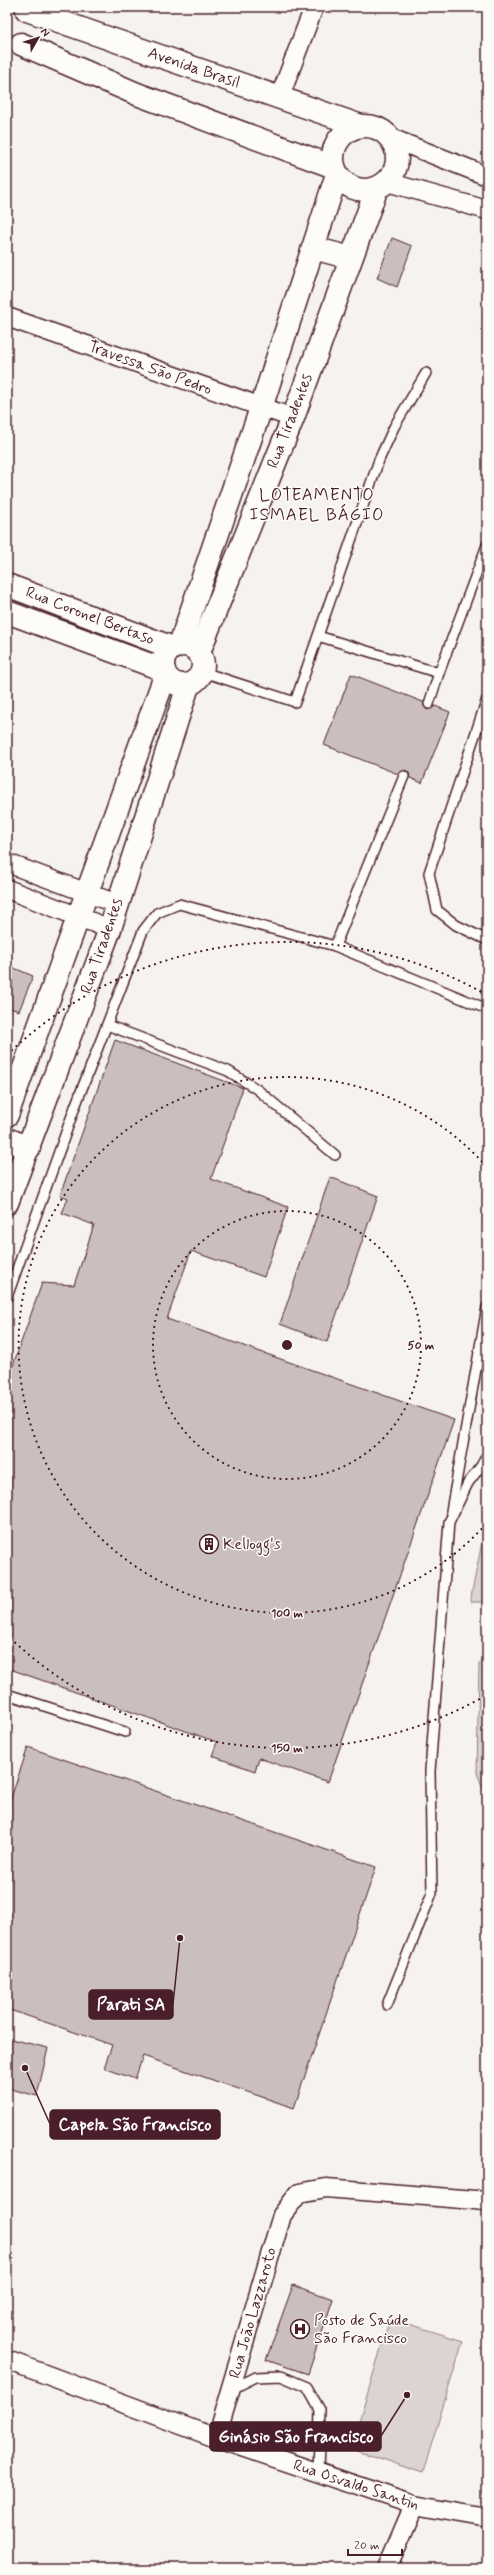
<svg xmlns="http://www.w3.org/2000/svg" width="494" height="2575" viewBox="0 0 494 2575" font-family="Mynerve,sans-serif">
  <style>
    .green { fill: #dcd4d2; stroke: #937a7e }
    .building { fill: #cbbfbe; stroke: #4a1f2b }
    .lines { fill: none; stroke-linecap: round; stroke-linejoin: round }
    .service-casing { stroke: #4a1f2b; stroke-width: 12 }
    .minor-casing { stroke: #4a1f2b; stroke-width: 21 }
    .tertiary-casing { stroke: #4a1f2b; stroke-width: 25 }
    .primary-casing { stroke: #4a1f2b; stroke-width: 25 }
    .service { stroke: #fdfcf7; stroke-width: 9 }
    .minor { stroke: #fdfcf7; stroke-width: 18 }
    .tertiary { stroke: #fdfcf7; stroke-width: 22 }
    .primary { stroke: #fdfcf7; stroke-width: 22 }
    .ring { fill: none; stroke: #4a1f2b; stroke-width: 2; stroke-dasharray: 2 4 }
    .labels { text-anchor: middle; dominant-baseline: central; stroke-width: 3; stroke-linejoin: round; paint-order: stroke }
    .street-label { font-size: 16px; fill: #4a1f2b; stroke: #fdfcf7 }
    .poi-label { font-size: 16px; fill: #4a1f2b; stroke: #fdfcf7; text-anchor: start }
    .neighbourhood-label { font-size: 17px; letter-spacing: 1px; fill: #4a1f2b; stroke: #fdfcf7 }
    .centre { fill: #4a1f2b; stroke: #fdfcf7; stroke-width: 2 }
    .ring-label { font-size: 12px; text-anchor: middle; font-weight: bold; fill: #4a1f2b; stroke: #fdfcf7; stroke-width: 3; stroke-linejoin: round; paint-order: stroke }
    .leader { fill: none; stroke: #4a1f2b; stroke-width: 1.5 }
    .callout-dot { fill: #4a1f2b; stroke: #fdfcf7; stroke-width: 1.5 }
    .callout { fill: #4a1f2b; stroke: #4a1f2b; stroke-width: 1.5 }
    .callout-label { font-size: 17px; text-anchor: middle; font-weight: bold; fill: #fff }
  </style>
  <rect width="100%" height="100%" fill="#f6f3ef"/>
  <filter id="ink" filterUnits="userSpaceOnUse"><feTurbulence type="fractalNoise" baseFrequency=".025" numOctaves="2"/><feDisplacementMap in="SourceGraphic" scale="8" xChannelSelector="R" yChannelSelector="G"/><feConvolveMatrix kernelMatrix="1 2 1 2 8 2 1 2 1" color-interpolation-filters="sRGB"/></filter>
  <g filter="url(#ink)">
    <g class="green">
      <path d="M487 1517V1602H470Z"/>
      <path d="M487 1655V1799L477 1773 479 1664Z"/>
      <path d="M390 2318 463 2341 423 2472 351 2449Z"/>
    </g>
    <g class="building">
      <path d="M392 238 412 246 397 287 377 278Z"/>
      <path d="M351 674 423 702 427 710 435 706 450 712 422 783 410 778 409 773 406 770 398 774 324 745Z"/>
      <path d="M7 965 33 976 19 1011 7 1007Z"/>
      <path d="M115 1040 243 1088 211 1179 288 1207 264 1277 191 1251 167 1319 454 1420 328 1782 259 1758 255 1771 212 1756 217 1742 7 1668V1382L42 1283 74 1285 94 1225 62 1213 68 1198 60 1195Z"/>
      <path d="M330 1177 378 1196 327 1342 280 1324Z"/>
      <path d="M28 1747 376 1867 294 2108 143 2056 135 2079 104 2068 112 2045 7 2009V1810Z"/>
      <path d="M7 2038 48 2048 37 2096 7 2088Z"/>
      <path d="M293 2285 333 2299 308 2374 266 2360Z"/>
    </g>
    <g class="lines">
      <g class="service-casing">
        <g id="service">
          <path d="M318 636 439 673 487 545"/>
          <path d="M203 672 295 702 379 460 394 427 426 373"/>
          <path d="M487 699 429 873 437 910 456 925 487 940"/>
          <path d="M429 704 439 673"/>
          <path d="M335 946 404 776"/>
          <path d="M107 1025 228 1071 258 1090 335 1155"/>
          <path d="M7 1297 75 1107 143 931 157 913 179 904 335 946 487 1009"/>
          <path d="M451 1511 487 1307"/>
          <path d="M7 1694 125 1732"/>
          <path d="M387 2005 432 1893 430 1771 449 1522 468 1483 481 1466 487 1455"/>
          <path d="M230 2390 256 2377 281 2376 307 2387 320 2410 318 2473"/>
        </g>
      </g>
      <g class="minor-casing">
        <g id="minor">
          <path d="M279 99 314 7"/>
          <path d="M391 138 487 176"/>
          <path d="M387 182 487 210"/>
          <path d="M7 317 293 418"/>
          <path d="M7 863 117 904"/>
          <path d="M7 889 110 929"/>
          <path d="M7 2360 216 2438 414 2505 482 2517"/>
          <path d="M216 2438 282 2215 299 2193 326 2188 487 2201"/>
          <path d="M387 2568 414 2505"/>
        </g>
      </g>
      <g class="tertiary-casing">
        <g id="tertiary">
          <path d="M7 585 173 648"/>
          <path d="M7 612 164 670"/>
          <path d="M7 1139 29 1148"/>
        </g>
      </g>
      <g class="primary-casing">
        <g id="primary">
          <path d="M27 10 361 126"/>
          <path d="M21 44 137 94 334 167"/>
          <circle cx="365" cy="158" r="32"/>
          <path d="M313 248 351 258"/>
          <path d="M180 644 261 408 337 174"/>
          <circle cx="183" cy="665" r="20"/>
          <path d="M199 652 293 418 377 188"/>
          <path d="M7 1115 165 676"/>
          <path d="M7 1203 110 929 188 686"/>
        </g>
      </g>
      <use href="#service" class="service"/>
      <use href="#minor" class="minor"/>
      <use href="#tertiary" class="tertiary"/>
      <use href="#primary" class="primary"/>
    </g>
  </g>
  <g class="ring">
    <circle cx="287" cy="1345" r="134"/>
    <path d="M486 1524A268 268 0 1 1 486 1166"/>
    <path d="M485 1696A403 403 0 0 1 7 1635M7 1055A403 403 0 0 1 485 994"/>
  </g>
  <defs>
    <g id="building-ring" transform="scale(1)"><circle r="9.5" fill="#fdfcf7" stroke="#4a1f2b" stroke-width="1.5"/><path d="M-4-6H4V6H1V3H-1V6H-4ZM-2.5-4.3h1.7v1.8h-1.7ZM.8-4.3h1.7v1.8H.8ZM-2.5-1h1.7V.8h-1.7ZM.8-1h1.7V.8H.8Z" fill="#4a1f2b"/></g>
    <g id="hospital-ring" transform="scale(1)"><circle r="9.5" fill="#fdfcf7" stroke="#4a1f2b" stroke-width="1.5"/><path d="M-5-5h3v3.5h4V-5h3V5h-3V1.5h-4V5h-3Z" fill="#4a1f2b"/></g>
  </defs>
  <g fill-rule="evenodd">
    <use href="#building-ring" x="209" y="1544"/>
    <use href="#hospital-ring" x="300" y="2329"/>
  </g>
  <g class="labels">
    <g class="street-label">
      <text transform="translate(194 68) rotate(19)">Avenida Brasil</text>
      <text transform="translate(150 368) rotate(20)">Travessa São Pedro</text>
      <text transform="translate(290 421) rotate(-69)">Rua Tiradentes</text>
      <text transform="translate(90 616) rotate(21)">Rua Coronel Bertaso</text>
      <text transform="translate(102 946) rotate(-71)">Rua Tiradentes</text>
      <text transform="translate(253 2313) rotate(-74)">Rua João Lazzaroto</text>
      <text transform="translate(356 2485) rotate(18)">Rua Osvaldo Santin</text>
    </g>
    <g class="poi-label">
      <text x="223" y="1544">Kellogg's</text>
      <text x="314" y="2320">Posto de Saúde<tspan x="314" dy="18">São Francisco</tspan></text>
    </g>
    <g class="neighbourhood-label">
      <text x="317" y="495">LOTEAMENTO<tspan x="317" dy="20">ISMAEL BÁGIO</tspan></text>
    </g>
  </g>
  <circle cx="287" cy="1345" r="6" class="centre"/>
  <g class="ring-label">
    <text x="421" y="1349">50 m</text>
    <text x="287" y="1617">100 m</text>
    <text x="287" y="1752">150 m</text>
  </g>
  <path class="leader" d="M180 1938L173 2004M25 2068L50 2124M407 2395L381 2436"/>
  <g class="callout-dot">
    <circle cx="180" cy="1938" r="4"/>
    <circle cx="25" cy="2068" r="4"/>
    <circle cx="407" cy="2395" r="4"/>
  </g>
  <g class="callout">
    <rect x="89" y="1990" width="84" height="29" rx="4"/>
    <rect x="50" y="2110" width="170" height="29" rx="4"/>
    <rect x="210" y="2422" width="171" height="29" rx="4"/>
  </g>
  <g class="callout-label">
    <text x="131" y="2010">Parati SA</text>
    <text x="135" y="2130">Capela São Francisco</text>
    <text x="296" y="2442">Ginásio São Francisco</text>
  </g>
  <rect width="494" height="2575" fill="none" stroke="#fdfcf7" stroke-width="24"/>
  <rect x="12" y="12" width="470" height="2551" fill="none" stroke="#4a1f2b" stroke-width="1.5" filter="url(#ink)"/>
  <g transform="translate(38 38) rotate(51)" stroke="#fdfcf7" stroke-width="3" paint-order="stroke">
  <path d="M0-3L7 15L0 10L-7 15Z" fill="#4a1f2b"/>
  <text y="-6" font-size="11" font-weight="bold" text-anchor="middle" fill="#4a1f2b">N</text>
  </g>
  <path d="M348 2549v6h54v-6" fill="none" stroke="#4a1f2b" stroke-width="2"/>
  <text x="354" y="2549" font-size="12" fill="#4a1f2b" stroke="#fdfcf7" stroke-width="3" paint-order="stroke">20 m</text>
</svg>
